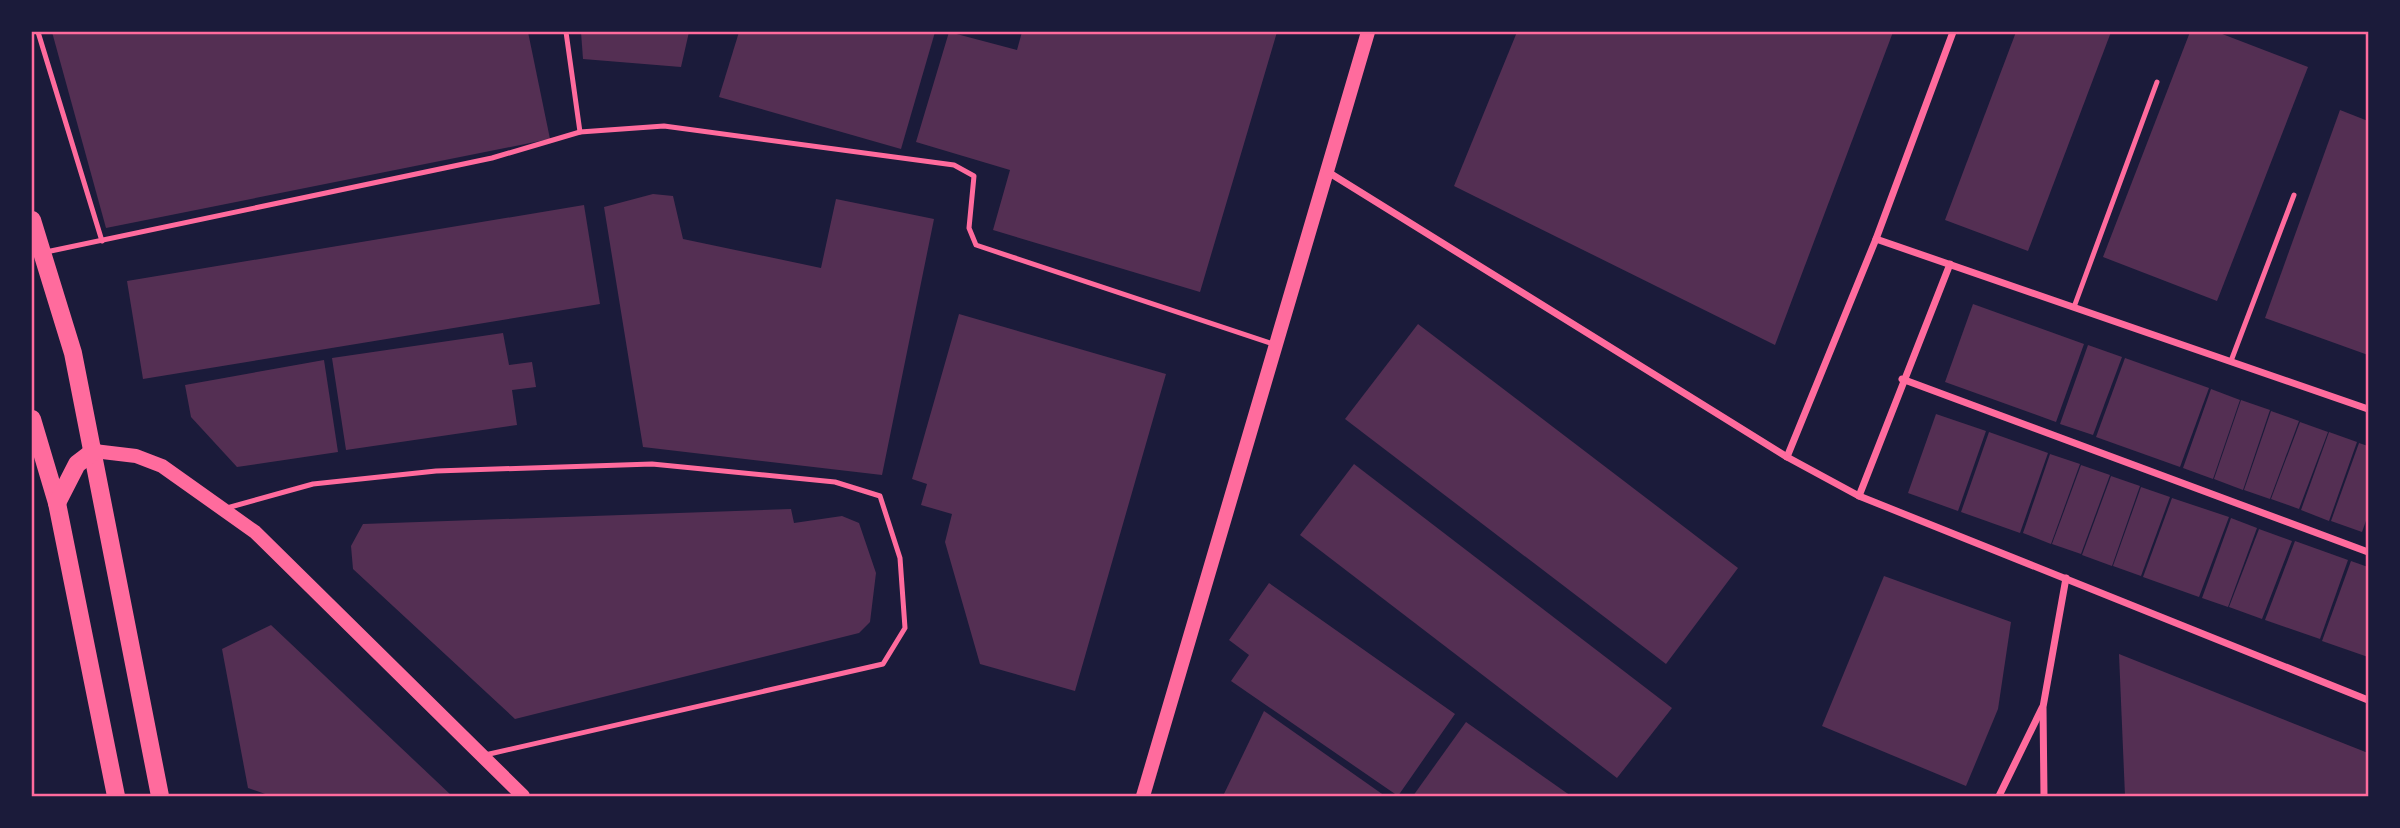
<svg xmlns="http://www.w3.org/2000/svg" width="2400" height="828" viewBox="0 0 2400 828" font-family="'Varela Round',sans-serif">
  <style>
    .building { fill: #542f53 }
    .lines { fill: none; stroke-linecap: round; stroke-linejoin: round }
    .service { stroke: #ff6b9d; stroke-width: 5 }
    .minor { stroke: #ff6b9d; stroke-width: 7 }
    .secondary { stroke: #ff6b9d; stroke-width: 14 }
    .primary { stroke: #ff6b9d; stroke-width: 18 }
    .neatline { fill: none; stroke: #ff6b9d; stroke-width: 2.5 }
  </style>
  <rect width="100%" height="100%" fill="#1b1b3a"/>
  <g class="building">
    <path d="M52 32H528L550 139 106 228Z"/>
    <path d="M581 32H689L681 67 583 59Z"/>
    <path d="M739 32H935L901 149 719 97Z"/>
    <path d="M949 32 1017 50 1022 32H1277L1200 292 993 230 1010 170 916 142Z"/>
    <path d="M1517 32H1893L1775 345 1454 186Z"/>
    <path d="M2016 32H2111L2028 251 1945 220Z"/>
    <path d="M2190 32H2217L2308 67 2217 301 2103 257Z"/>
    <path d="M2340 110 2368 121V355L2265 318Z"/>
    <path d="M653 194 673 196 683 239 821 268 836 199 934 219 882 475 643 447 604 207Z"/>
    <path d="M584 205 600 304 143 379 127 281Z"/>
    <path d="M1973 304 2084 344 2056 422 1945 382Z"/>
    <path d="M959 314 1166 374 1075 691 980 664 945 542 952 514 921 505 927 484 912 479Z"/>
    <path d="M1418 324 1738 568 1666 664 1345 419Z"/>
    <path d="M503 333 509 365 532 362 536 387 512 390 517 425 346 450 332 358Z"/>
    <path d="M2088 345 2122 357 2093 435 2060 424Z"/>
    <path d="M2125 358 2209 388 2180 467 2096 437Z"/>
    <path d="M324 360 338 452 237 467 191 417 185 385Z"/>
    <path d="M2211 389 2240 400 2213 479 2183 468Z"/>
    <path d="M2241 400 2270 410 2243 490 2214 479Z"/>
    <path d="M2271 411 2299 421 2270 499 2244 490Z"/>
    <path d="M1936 414 1986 431 1958 511 1908 493Z"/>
    <path d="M2300 422 2328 432 2299 509 2271 499Z"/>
    <path d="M1989 432 2048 453 2020 533 1961 512Z"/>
    <path d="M2329 432 2357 442 2329 521 2301 510Z"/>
    <path d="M2359 443 2368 446V515L2362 532 2331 521Z"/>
    <path d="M2050 454 2080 464 2051 544 2023 533Z"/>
    <path d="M1354 464 1672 708 1617 778 1300 535Z"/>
    <path d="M2081 465 2110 475 2081 554 2052 544Z"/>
    <path d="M2111 476 2140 486 2112 566 2082 555Z"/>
    <path d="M2141 487 2170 497 2141 576 2113 566Z"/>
    <path d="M2172 498 2229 517 2199 597 2143 577Z"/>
    <path d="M791 509 794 523 842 516 859 523 876 573 870 622 859 633 515 719 353 569 351 546 363 524Z"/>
    <path d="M2231 518 2257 528 2228 607 2202 598Z"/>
    <path d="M2259 529 2292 541 2262 619 2229 607Z"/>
    <path d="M2295 541 2348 560 2320 639 2265 620Z"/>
    <path d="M2351 561 2368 567V657L2322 641Z"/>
    <path d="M1884 576 2011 622 1998 709 1966 786 1822 726Z"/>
    <path d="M1269 583 1455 714 1398 796 1231 681 1249 655 1229 640Z"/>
    <path d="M271 625 452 796H271L248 788 222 649Z"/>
    <path d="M2119 654 2368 753V796H2125Z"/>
    <path d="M1264 711 1385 796H1223Z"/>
    <path d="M1466 722 1571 796H1413Z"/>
  </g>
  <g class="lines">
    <g class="service">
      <path d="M38 32 102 241"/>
      <path d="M566 32 580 132"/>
      <path d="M46 252 492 158 580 132 664 126 954 165 974 176 969 228 976 245 1273 344"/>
      <path d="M2074 307 2157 82"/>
      <path d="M2231 361 2294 195"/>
      <path d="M227 508 313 484 436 471 652 464 835 482 880 496 900 558 905 628 883 664 485 755"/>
    </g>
    <g class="minor">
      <path d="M1328 172 1787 457 1859 496 2368 700"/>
      <path d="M1876 239 2368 409"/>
      <path d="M1902 379 2368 552"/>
      <path d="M1787 457 1876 239 1953 32"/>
      <path d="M1859 496 1950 264"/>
      <path d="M1999 796 2042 708"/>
      <path d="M2044 796 2043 707 2066 578"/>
    </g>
    <g class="secondary">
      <path d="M94 451 136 456 162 466 255 532 523 796"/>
      <path d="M1143 796 1368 32"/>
    </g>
    <g class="primary">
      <path d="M32 220 73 353 160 796"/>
      <path d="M32 419 57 503 116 796"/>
      <path d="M57 503 77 464 94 451"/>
    </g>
  </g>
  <rect width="2400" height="828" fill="none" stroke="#1b1b3a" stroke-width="66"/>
  <rect x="33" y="33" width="2334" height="762" class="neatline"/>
</svg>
